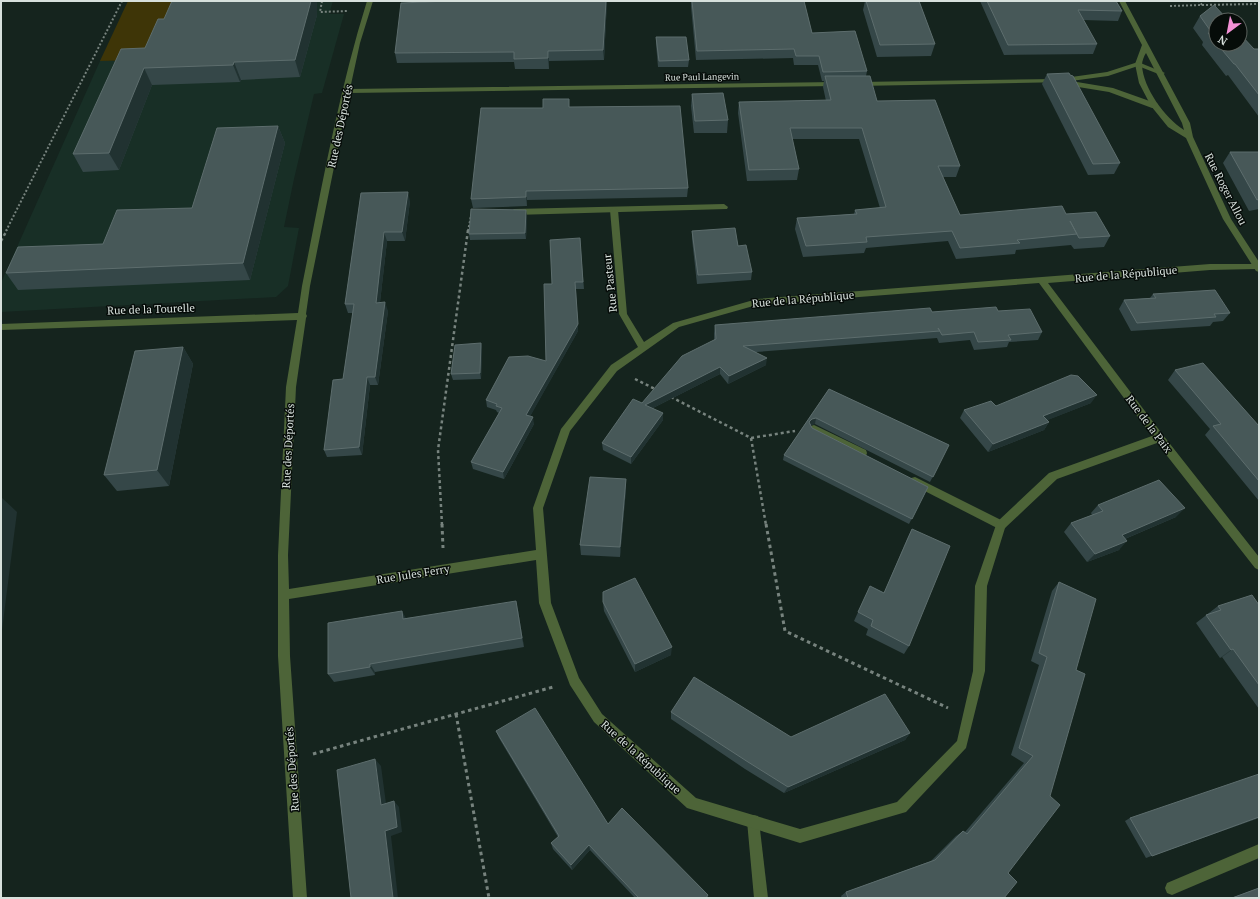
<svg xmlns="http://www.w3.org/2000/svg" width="1260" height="899" viewBox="0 0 1260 899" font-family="'PT Serif',serif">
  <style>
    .built { fill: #182f26 }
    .green { fill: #3e3507 }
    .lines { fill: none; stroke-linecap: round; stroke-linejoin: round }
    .path-far2 { stroke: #77837e; stroke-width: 2; stroke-dasharray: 2 2; stroke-linecap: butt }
    .path-far1 { stroke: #77837e; stroke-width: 2.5; stroke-dasharray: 3 3; stroke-linecap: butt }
    .path { stroke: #77837e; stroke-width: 3; stroke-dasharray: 3.5 3.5; stroke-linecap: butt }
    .service { fill: #4d6438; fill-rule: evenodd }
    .minor { fill: #4d6438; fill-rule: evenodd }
    .tertiary { fill: #4d6438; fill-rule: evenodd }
    .wall { fill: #354748 }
    .shaded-wall { fill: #213231 }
    .building { fill: #475858; stroke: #5d6d6d }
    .labels { text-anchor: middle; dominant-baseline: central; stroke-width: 3; stroke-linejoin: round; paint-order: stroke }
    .far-street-label { font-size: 9px; fill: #d7e0dc; stroke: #060c09 }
    .street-label { font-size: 11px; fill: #d7e0dc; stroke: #060c09 }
  </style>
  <rect width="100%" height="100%" fill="#15241e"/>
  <path class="built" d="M179 1H333L329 14H344L322 93 314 94 294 179 284 227 299 228 288 286 276 297 1 312V283L100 61 152 60Z"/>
  <path class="green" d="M128 1H179L152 60 100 61Z"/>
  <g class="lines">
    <g class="path-far2">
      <path d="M322 1 320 12 347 11"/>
      <path d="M1202 5 1259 4"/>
      <path d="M1170 6 1202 5 1199 1"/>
      <path d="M6 231 122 1"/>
      <path d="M468 231 471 216"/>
    </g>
    <g class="path-far1">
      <path d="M1 241 7 230"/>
      <path d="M635 379 657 390"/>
      <path d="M671 397 751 438 795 431"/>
      <path d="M751 438 766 525"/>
      <path d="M442 525 438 450 468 230"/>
    </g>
    <g class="path">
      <path d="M442 524 443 548"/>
      <path d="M766 524 785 631 948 708"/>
      <path d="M456 714 489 898"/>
      <path d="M313 754 553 687"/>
    </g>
    <g class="service">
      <path d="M724 204 728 207 727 209 514 215 510 212 514 209Z"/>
      <path d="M814 425 866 450 867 453 866 456 862 457 858 456 811 432 809 429 811 426Z"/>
      <path d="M915 477 1005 522 1006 525 1005 528 1001 530 997 528 911 484 910 481 911 478Z"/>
      <path d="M753 815 758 816 759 821 768 898H754L747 821 748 816Z"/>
    </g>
    <g class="minor">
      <path d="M367 1H373L360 43 350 89 836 82 840 84 836 86 349 93 310 286 306 314 307 316 306 318 296 387 288 555 289 589 536 550 533 508 561 429 611 365 638 347 619 314 610 210 614 207 618 210 627 314 644 342 673 323 757 299 1210 264H1259V268L1256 269 1210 270 1048 283 1163 435 1259 557V570L1255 568 1157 443 1057 479 1005 528 987 586 985 671 966 748 906 812 800 843 687 808 594 722 570 685 539 603 536 560 289 599 290 656 307 898H293L278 656V555L286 387 297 320 1 330V324L298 313 302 286C321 191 338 94 367 1ZM1039 283 1152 436 1049 473 997 522 975 586 973 671 957 741 897 802 800 829 696 798 602 714 579 678 551 603 543 508 570 431 617 371 679 327 757 305Z"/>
      <path d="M1138 62 1165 73 1161 75 1138 66 1108 76 1071 81 1113 88 1158 104V108H1152L1109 92 1066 85V82L858 86 854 84 858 82 1057 79 1107 72Z"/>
      <path d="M1259 844V858L1172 895 1167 893 1165 888 1167 883Z"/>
    </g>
    <path class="tertiary" d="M1119 1H1125L1190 123 1193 137 1231 219 1259 262V272L1256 271 1223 219 1186 138 1168 127 1151 106 1139 83 1135 64 1142 45ZM1146 53 1182 123 1184 130C1165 118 1143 88 1142 65 1142 61 1144 56 1146 53Z"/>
  </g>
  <g class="wall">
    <path d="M448 1H607L604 60 549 61V69H515L514 62 397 63 395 53Z"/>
    <path d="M691 1H804L812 33 867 71 866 76 877 101 960 166 956 177H943L960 215 1066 214 1110 236 1104 247 1074 249 1071 245 1016 250 1015 254 956 259 948 241 866 248 864 253 803 257 795 229 797 218 854 214 855 210 880 208 859 139H792L799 169 797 180 747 181 738 113 739 102 826 101 823 87 824 81H822L818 65H794L793 58 696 60 691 7Z"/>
    <path d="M865 1H919L935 44 931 56 877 57 863 10Z"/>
    <path d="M980 1H1116L1122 11 1118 21 1083 20 1097 44 1093 54 1004 55Z"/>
    <path d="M317 15 300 77 241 80 240 82 152 85 119 170 83 172 73 154 145 48Z"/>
    <path d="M1200 16 1216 20V44H1240L1254 49H1259V117L1228 75 1226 76 1202 45 1203 42 1193 28Z"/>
    <path d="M656 37 689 60 688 67H658L656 44Z"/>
    <path d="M1047 74 1070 75 1120 163 1114 174 1088 175 1042 84Z"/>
    <path d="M692 94 728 120 727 133H694L691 106Z"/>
    <path d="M570 107 688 188 687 197 527 200V206L473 208 471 199 543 108Z"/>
    <path d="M278 126 285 143 250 280 18 290 6 273 103 244 192 208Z"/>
    <path d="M1230 152H1259V209L1249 211 1223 163Z"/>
    <path d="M361 193 410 201 405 241H387L380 302 388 311 378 385H370L362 455 327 457 324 450 343 379 353 313H348L345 304Z"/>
    <path d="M527 216 526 239 470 240 469 234Z"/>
    <path d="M692 231 738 246 752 272 751 280 697 284 692 239Z"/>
    <path d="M580 238 584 289H576L578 331 530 416 534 424 504 479 473 469 471 462 499 413 497 412 496 410 487 407 486 400 546 361 552 284Z"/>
    <path d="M1153 294 1230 313 1223 321 1213 322 1210 326 1131 331 1119 309 1124 300 1150 298Z"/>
    <path d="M998 311 1042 332 1038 340 1009 342 1007 347 974 350 970 340 939 343 937 338 756 352 766 365 728 384 720 374 653 408 663 420 631 464 603 450 602 443 642 403 714 340V333L715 325 932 312Z"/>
    <path d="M481 343 482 349 481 379 453 380 451 374Z"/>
    <path d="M183 347 193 364 169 486 117 491 104 475Z"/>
    <path d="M1175 370 1259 426V501L1205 435 1210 429 1168 380Z"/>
    <path d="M829 389 949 445 930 482 815 424 810 425 812 428 928 487 909 524 783 460 784 455Z"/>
    <path d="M1091 403 1047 420 1049 422 1044 430 988 452 960 418 964 410 996 406Z"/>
    <path d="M626 479V489L620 557 581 555 580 545Z"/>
    <path d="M1098 505 1176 517 1125 539 1119 550 1087 562 1064 532 1071 523 1092 515 1091 513Z"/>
    <path d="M912 529 909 646 904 654 866 635 868 629 854 621 870 586 884 593 907 539Z"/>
    <path d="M1059 582 1096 599 1008 873 1004 898H842L841 896 846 892 931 861 956 836 963 831 965 832 1024 763 1011 755 1039 665 1031 661 1052 591Z"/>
    <path d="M603 602 671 655 635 672 604 611Z"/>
    <path d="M1259 605V709L1222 657 1220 658 1196 623 1218 606Z"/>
    <path d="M518 610 524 647 375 672V675L334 682 328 674 406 618Z"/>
    <path d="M671 712 791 737 910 733 905 740 784 793 745 769 671 719Z"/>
    <path d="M496 731 608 824 708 895 707 898H635L590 850 572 870 553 849 551 843 558 837 499 738Z"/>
    <path d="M1130 818H1259L1146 858 1125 821Z"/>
    <path d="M1259 888V898H1231Z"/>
  </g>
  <g class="shaded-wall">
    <path d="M311 1H317V15L300 77 295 60Z"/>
    <path d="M606 1H607L604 60 603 50Z"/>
    <path d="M548 51 549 61V69L548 58Z"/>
    <path d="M234 62 241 80 240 82 233 65Z"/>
    <path d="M144 68 152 85 119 170 109 153Z"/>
    <path d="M278 126 285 143 250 280 243 263Z"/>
    <path d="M526 191 527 200V206L526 197Z"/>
    <path d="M408 192 410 201 405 241 402 232Z"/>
    <path d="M526 210 527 216 526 239 525 233Z"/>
    <path d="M384 232 387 241 379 311 376 303Z"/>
    <path d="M575 282 578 331 527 422 526 415Z"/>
    <path d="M385 302 388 311 378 385 375 377Z"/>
    <path d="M481 343 482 349 481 379 480 373Z"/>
    <path d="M183 347 193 364 169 486 157 470Z"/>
    <path d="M767 358 766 365 728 384 729 376Z"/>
    <path d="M720 367V374L645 412V405Z"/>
    <path d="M367 377 370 385 362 455 359 447Z"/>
    <path d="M1097 395 1091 403 1038 424 1043 416Z"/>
    <path d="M663 413V420L631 464V457Z"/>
    <path d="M533 417 534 424 504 479 503 472Z"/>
    <path d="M816 418 815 424 811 425 809 422 812 419Z"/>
    <path d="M1049 422 1044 430 988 452 993 444Z"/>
    <path d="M626 479V489L620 557V547Z"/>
    <path d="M1 497 17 512 1 638Z"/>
    <path d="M1185 508 1176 517 1115 543 1122 535Z"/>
    <path d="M1127 541 1119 550 1087 562 1095 554Z"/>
    <path d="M516 601 518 610 524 647 522 638Z"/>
    <path d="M402 611 407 620 403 619Z"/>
    <path d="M672 647 671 655 635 672V664Z"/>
    <path d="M1233 649 1222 657 1220 658 1231 650Z"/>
    <path d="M370 664 375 672V675L370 667Z"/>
    <path d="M910 733 905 740 784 793 788 787Z"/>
    <path d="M375 759 381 766 387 811 381 805Z"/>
    <path d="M394 801 399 807 402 832 391 836 398 898H393L385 831Z"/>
    <path d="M1259 817V818L1146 858 1152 856Z"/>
    <path d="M589 845 590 850 572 870 571 865Z"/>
  </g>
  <g class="building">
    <path d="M172 1H311L295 60 234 62 233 65 144 68 109 153 73 154 121 49 145 48 158 19H164Z"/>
    <path d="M448 1H606L603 50 548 51V58L514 59V52L395 53 401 3Z"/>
    <path d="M692 1H804L812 33 855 31 867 71 823 72 819 56H796L794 49 697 51Z"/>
    <path d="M866 1H919L935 44 880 45Z"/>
    <path d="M987 1H1116L1122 11 1078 10 1097 44 1008 45Z"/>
    <path d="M1214 5 1228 20H1216V42L1208 33H1212L1200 16Z"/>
    <path d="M1240 34 1254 49H1259V95L1235 64H1234L1217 44H1240Z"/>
    <path d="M656 37H686L689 60 659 61Z"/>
    <path d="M1069 73 1070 75 1073 76 1120 163 1093 164 1047 74Z"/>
    <path d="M825 76H870L877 101 935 100 960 166H938L960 215 1062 206 1066 214 1096 212 1110 236 1079 238 1070 221 1077 234 1017 240 1020 243 960 248 952 231 866 237 867 242 806 246 797 218 857 214 855 210 886 207 862 128H790L799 169 749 170 739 102 831 100Z"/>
    <path d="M723 93 728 120 695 121 692 94Z"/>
    <path d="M543 99H569V107L680 106 688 188 526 191V197L471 199 481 108H543Z"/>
    <path d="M278 126 243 263 6 273 18 247 103 244 117 210 192 208 217 128Z"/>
    <path d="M1230 152H1259V199L1257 200Z"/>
    <path d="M408 192 402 232H384L376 303 385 302 375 377H367L359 447 324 450 333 380 343 379 354 304H345L361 193Z"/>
    <path d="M471 209 526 210 525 233 469 234Z"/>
    <path d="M735 228 738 246 746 245 752 272 698 275 692 231Z"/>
    <path d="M580 238 583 282H575L578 324 526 415 533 417 503 472 471 462 502 408 496 406 497 404 486 400 509 357 528 356 546 361 544 284H552L550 240Z"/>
    <path d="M1215 290 1230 313 1214 314 1216 317 1137 323 1124 300 1156 298 1153 294Z"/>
    <path d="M996 307 998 311 1030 309 1042 332 1008 335 1011 340 978 342 974 332 942 335 938 328 940 331 743 346 767 358 729 376 720 367 645 405 663 413 631 457 602 443 633 399 642 403 682 356 716 339 715 325 930 308 932 312Z"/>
    <path d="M481 343 480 373 451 374 455 345Z"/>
    <path d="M183 347 157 470 104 475 135 351Z"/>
    <path d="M1203 363 1259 426V481L1213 426 1221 424 1175 370Z"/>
    <path d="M1071 375 1078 376 1097 395 1043 416 1049 422 993 444 964 410 991 401 996 406Z"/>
    <path d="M829 389 949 445 933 477 816 418 812 419 809 422 812 428 928 487 912 519 784 455Z"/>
    <path d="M590 477 626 479 620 547 580 545Z"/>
    <path d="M1159 480 1185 508 1122 535 1127 541 1095 554 1071 523 1103 511 1098 505Z"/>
    <path d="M912 529 950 546 909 646 871 626 873 620 858 612 870 586 884 593Z"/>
    <path d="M635 578 672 647 635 664 603 602V592Z"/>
    <path d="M1059 582 1096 599 1076 670 1085 674 1050 796 1060 805 1008 873 1017 882 1004 898H848L846 892 935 860 963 831 967 834 1033 756 1019 748 1047 657 1039 653Z"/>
    <path d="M1252 595 1259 605V685L1233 649 1231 650 1206 615 1221 610 1218 606Z"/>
    <path d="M516 601 522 638 370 664V667L328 674V623L402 611 403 619Z"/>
    <path d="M694 677 791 737 885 694 910 733 788 787 748 762 671 712Z"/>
    <path d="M535 708 608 824 622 808 708 895 706 898H639L589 845 571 865 551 843 559 836 496 731Z"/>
    <path d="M375 759 381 805 394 801 397 827 385 831 393 898H351L337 770Z"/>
    <path d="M1259 774V817L1152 856 1130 818Z"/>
    <path d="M1259 888V898H1232Z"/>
  </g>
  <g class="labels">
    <g class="far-street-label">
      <text transform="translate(702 77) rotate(-1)">Rue Paul Langevin</text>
    </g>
    <g class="street-label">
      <text transform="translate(340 126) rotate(-78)">Rue des Déportés</text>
      <text transform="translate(1226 189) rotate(63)">Rue Roger Allou</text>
      <text transform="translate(1126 274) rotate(-5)">Rue de la République</text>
      <text transform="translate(610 283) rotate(-96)">Rue Pasteur</text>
      <text transform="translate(803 299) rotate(-5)">Rue de la République</text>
      <text transform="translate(151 309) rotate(-2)">Rue de la Tourelle</text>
      <text transform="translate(1149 424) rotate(53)">Rue de la Paix</text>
      <text transform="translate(288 446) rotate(-87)">Rue des Déportés</text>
      <text transform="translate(413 574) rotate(-9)">Rue Jules Ferry</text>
      <text transform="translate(641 757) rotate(42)">Rue de la République</text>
      <text transform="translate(292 769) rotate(-94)">Rue des Déportés</text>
    </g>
  </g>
  <rect width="1260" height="899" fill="none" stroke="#d7e0dc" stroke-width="4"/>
  <g transform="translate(1228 32) rotate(212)"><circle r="19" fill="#060c09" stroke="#5a615d"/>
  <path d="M0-3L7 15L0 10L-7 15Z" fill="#f391d5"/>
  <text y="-6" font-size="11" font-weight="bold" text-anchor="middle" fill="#d7e0dc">N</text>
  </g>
</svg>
